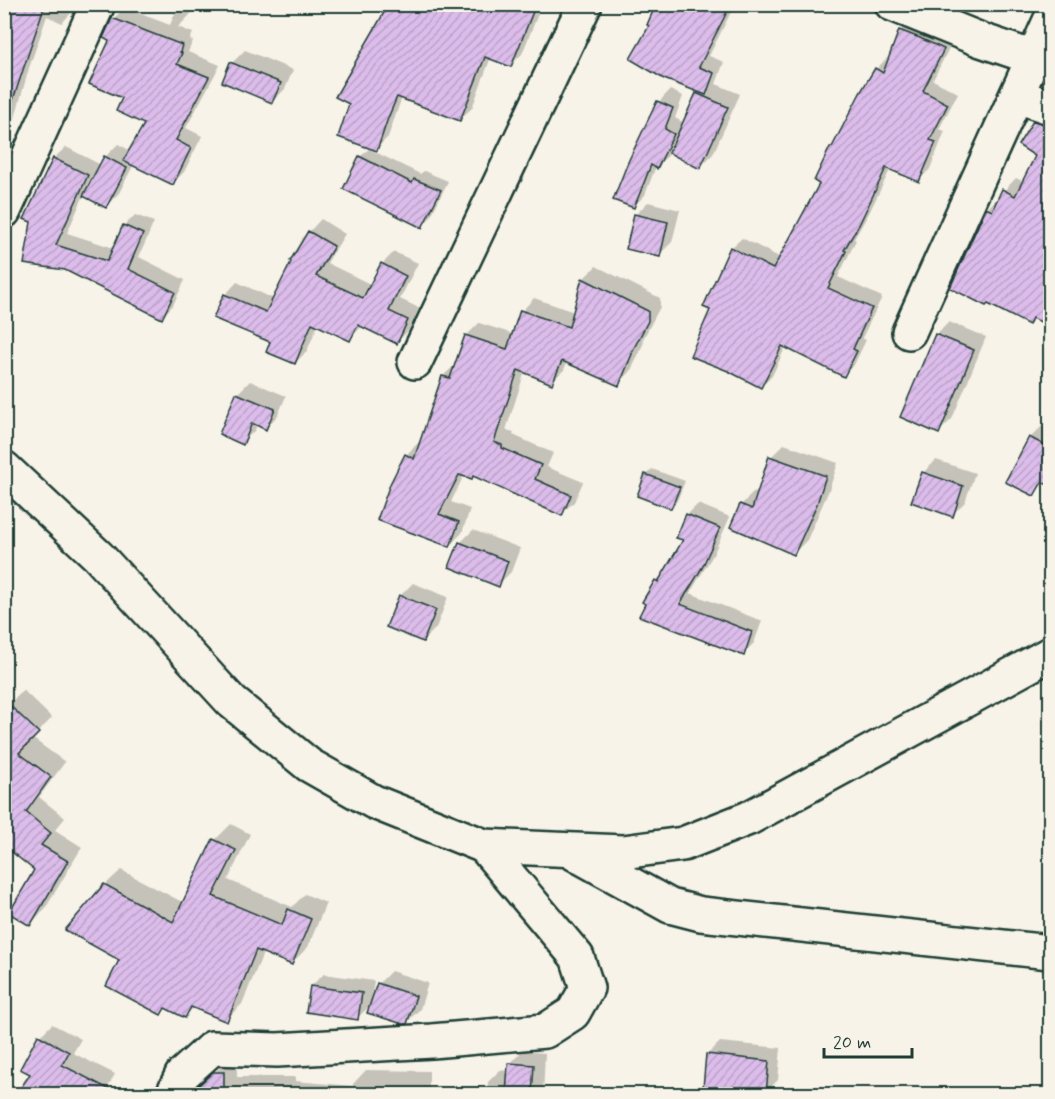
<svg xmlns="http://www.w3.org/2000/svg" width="1055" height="1099" viewBox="0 0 1055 1099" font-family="Mynerve,sans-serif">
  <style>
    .shadow { fill: #0003 }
    .building { fill: url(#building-hatch); stroke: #1f3d34; stroke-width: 1.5 }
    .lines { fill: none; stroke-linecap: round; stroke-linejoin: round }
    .minor-casing { stroke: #1f3d34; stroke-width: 38 }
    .minor { stroke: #f7f3e8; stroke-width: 33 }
  </style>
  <defs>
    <pattern id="building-hatch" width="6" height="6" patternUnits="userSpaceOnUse" patternTransform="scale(1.5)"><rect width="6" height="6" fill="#dbbcea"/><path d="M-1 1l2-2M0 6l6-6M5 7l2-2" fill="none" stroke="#bca2c9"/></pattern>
  </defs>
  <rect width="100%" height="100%" fill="#f7f3e8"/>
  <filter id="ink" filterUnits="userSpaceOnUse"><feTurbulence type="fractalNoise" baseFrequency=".0167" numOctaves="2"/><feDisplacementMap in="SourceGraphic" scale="12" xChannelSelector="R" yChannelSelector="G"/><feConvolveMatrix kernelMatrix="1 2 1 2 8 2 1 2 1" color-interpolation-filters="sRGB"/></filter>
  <g filter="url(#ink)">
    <g class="shadow">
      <path d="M4 4H75L72 12 62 23 47 16 29 68 4 157Z"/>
      <path d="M179 4H198L189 16 178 27 193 33 190 40 193 41 188 52 220 65 186 128 202 136 184 172 173 183 134 164 119 193 106 206 84 195 67 233 114 248 124 226 135 215 154 222 139 257 185 280 173 305 162 317 65 269 32 221 26 218 54 158 66 147 101 165 105 157 118 144 131 151 146 123 124 98 112 40 113 19 125 8 170 25Z"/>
      <path d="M390 4H542L522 54 511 65 491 57 472 108 460 119 402 97 388 137 376 149Z"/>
      <path d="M658 4H735L709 56 724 62 716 84 740 94 713 154 700 167 670 152 668 156 656 166 645 195 634 206 629 162 659 102 670 90 683 96 675 118 684 123 697 94 700 91 651 25Z"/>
      <path d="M911 20 954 38 933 80 958 93 939 129 945 131 930 169 919 180 891 168 869 213 854 239 856 240 838 277 882 297 862 338 866 340 854 365 843 375 786 346 772 376 761 387 712 309 731 248 742 238 781 258 821 183 836 143 876 69 887 58 889 60 900 31Z"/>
      <path d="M245 50 293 70 285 89 272 102 224 81 232 63Z"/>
      <path d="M369 149 420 174 424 171 448 181 430 218 421 227 360 157Z"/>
      <path d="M1038 166 1050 172V324L1034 317 1028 323 987 209 1016 178 1024 182Z"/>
      <path d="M648 202 680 210 672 242 659 255 635 215Z"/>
      <path d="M321 219 345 234 327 263 372 285 382 264 394 252 418 263 400 299 419 308 409 330 397 342 363 325 350 339 318 324 307 351 295 363 225 295 237 282 274 299 292 261 309 232Z"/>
      <path d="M596 266 660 298V307L642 341 644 342 631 371 619 384 567 362 564 370 551 382 525 371 506 430 514 432 513 435 553 453 547 467 583 482 574 502 561 514 474 475H464L451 502 470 509 462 533 449 546 406 455 419 442 421 443 443 376 456 364 466 336 479 323 513 334 522 311 534 298 574 312 583 279Z"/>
      <path d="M949 322 986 337 952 419 939 432 936 335Z"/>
      <path d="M250 381 286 396 278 415 266 428 257 424 255 430 242 443 221 434 237 394Z"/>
      <path d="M1042 426 1050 430V485L1045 482 1033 494 1030 438Z"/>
      <path d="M784 444 838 463 829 490 807 540 794 553 741 505 754 492 758 494 771 457Z"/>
      <path d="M936 460 975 473 965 502 952 515 923 473Z"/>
      <path d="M652 469 685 481 677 501 671 507 646 475Z"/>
      <path d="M698 504 730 517 713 555 690 593 762 621 754 643 743 654 644 601 656 581 666 571 685 540 687 515Z"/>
      <path d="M473 530 520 548 511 572 498 585 460 543Z"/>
      <path d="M413 583 448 597 436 628 423 641 400 596Z"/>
      <path d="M23 690 52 718 32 738 65 762 39 797 65 818 55 830 82 847 45 909 30 924 36 870 4 844V694L12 701Z"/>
      <path d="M231 824 250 834 228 880 292 907 305 894 326 903 308 947 292 963 264 951 242 1004 226 1020 194 1007 185 1016 167 1007 161 1013 121 960 105 885 121 870 184 903 215 840Z"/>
      <path d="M391 971 428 983 420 1009 407 1022 372 1004 357 1018 311 986 324 974 374 981 371 1001H373L378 984Z"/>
      <path d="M52 1024 81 1039 73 1053 115 1074 104 1094 32 1074 40 1036Z"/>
      <path d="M720 1042 781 1048 778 1080 765 1093 707 1055Z"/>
      <path d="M522 1051 545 1053 543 1094H487L488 1082 500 1070 509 1071 510 1064Z"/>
      <path d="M229 1059H237V1077H295V1081L353 1086V1084L366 1070 429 1071V1094H195L199 1087Z"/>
    </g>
    <g class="building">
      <path d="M4 4H45L9 112 4 111Z"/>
      <path d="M389 4H536L511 67 485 57 460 121 397 97 388 118 377 151 338 137 349 104 335 97Z"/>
      <path d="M656 4H731L699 67 714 73 706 95 664 79 630 59 649 26 647 25Z"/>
      <path d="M112 18 182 45 180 52 182 53 177 64 209 77 176 140 191 148 173 185 123 161 144 124 116 111 122 98 89 84 109 41 103 38Z"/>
      <path d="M899 30 920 38 944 49 923 91 948 104 930 140 936 142 919 182 886 168 859 225 844 250 846 251 828 288 872 308 853 349 857 351 844 377 782 346 761 388 728 371 690 356 710 310 703 307 730 247 773 269 819 184 814 181 830 147H832L860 93 875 68 883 73Z"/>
      <path d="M230 62 281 83 272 103 222 82Z"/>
      <path d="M696 93 728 107 700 169 669 153Z"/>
      <path d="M657 101 673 108 665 129 674 134 657 169 651 165 634 208 613 200 628 162Z"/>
      <path d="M1033 121 1050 125V326L1032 318 1029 325 988 304 986 306 950 288 986 208 992 211 1002 189 1015 196 1035 156 1018 145Z"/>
      <path d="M104 156 127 168 106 208 83 196Z"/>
      <path d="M359 156 412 183 414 179 441 190 422 228 343 189Z"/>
      <path d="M53 158 88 175 56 245 107 261 123 225 143 234 128 269 175 292 162 319 65 270 24 264 31 222 24 219Z"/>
      <path d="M634 214 668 222 660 257 626 249Z"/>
      <path d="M308 231 334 246 316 276 363 298 381 263 406 276 389 311 408 320 397 344 358 325 350 341 312 323 295 364 266 352 270 342 213 318 224 294 266 312 291 262 290 261Z"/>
      <path d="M582 278 648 311V321L631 354H632L619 386 562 361 552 384 518 370 494 442 502 445V448L541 465 535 479 571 495 562 516 473 476 472 479 459 475 439 514 459 522 450 547 377 520 390 484 405 454 414 459 442 376 450 378 465 335 507 349 520 310 569 327Z"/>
      <path d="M935 334 974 350 939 434 900 417Z"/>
      <path d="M236 393 275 409 266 430 252 423 243 445 219 434Z"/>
      <path d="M1029 437 1050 448V486L1042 482 1034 496 1005 482Z"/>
      <path d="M769 456 826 476 817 504 794 555 730 527 740 504 752 509Z"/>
      <path d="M922 472 963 486 953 517 911 502Z"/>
      <path d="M645 474 680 487 671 509 637 496Z"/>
      <path d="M686 514 720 528 702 568 680 604 752 632 744 656 639 616 645 604 642 602 655 580 658 582 683 540 676 538Z"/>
      <path d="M459 542 508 561 499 587 449 567Z"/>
      <path d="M399 595 436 610 423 642 386 627Z"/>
      <path d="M4 700 39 733 19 753 51 777 26 812 51 833 41 845 68 861 30 926 9 913 34 870 4 846Z"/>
      <path d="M213 839 236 850 213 896 282 925 288 909 311 919 292 965 256 950 227 1022 191 1007 185 1018 165 1008 161 1015 106 986 119 960 65 930 104 884 173 922Z"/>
      <path d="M377 983 416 996 407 1024H403L367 1013Z"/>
      <path d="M310 986 362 993 358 1020 306 1012Z"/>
      <path d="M38 1035 69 1052 62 1065 120 1095H16L30 1074 20 1069Z"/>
      <path d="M706 1054 769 1061 766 1095 703 1088Z"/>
      <path d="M508 1063 534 1065 532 1095H506Z"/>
      <path d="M213 1072H224V1095H199V1085Z"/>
    </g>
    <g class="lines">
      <g class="minor-casing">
        <g id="minor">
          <path d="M892 4 981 40 1034 58"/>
          <path d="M1017 96 1050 107"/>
          <path d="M4 211 98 4"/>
          <path d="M909 332 1050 21"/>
          <path d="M415 362 585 4"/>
          <path d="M4 468 98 556 232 702 309 765 374 802 484 846 623 852 683 844 749 818 1050 654"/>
          <path d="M574 853 670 906 701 914 1050 952"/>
          <path d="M173 1094 182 1075 212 1048 277 1050 432 1041 545 1031 573 1013 587 988 577 957 484 846"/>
        </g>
      </g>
      <use href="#minor" class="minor"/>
    </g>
  </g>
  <rect width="1055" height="1099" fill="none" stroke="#f7f3e8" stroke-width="24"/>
  <rect x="12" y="12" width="1031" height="1075" fill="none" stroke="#1f3d34" stroke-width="2" filter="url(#ink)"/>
  <path d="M824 1048v9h88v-9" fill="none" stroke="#1f3d34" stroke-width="3"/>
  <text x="833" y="1048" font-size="18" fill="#1f3d34" stroke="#f7f3e8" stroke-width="4.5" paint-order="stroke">20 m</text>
</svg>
